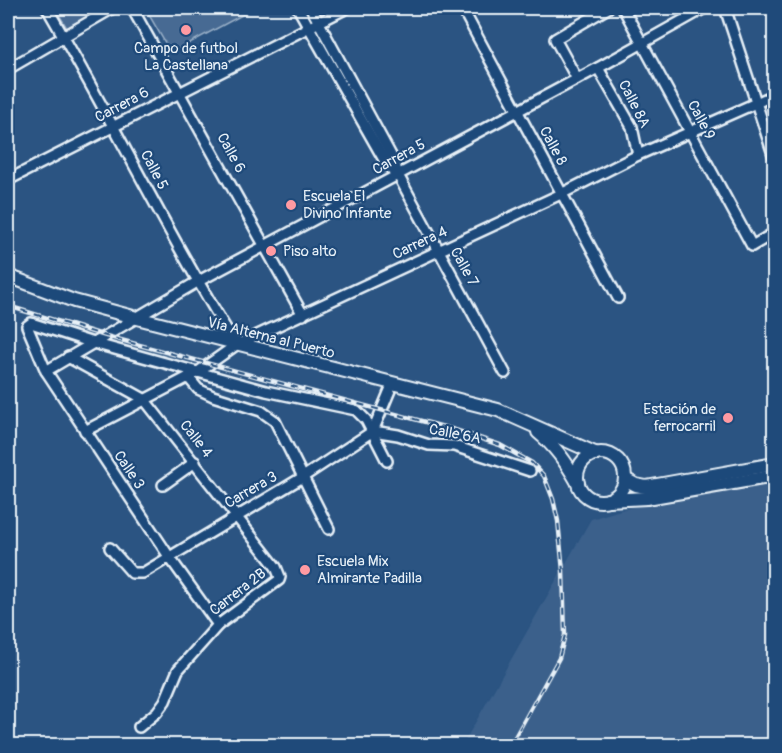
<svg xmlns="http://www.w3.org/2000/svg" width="782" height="753" viewBox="0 0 782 753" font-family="Pangolin,sans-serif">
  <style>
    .built { fill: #3a608b }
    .green { fill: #476b93; stroke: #98aec6; stroke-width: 1.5 }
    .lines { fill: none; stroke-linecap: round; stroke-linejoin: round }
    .minor-casing { stroke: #e8f1f8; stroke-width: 14 }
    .major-casing { stroke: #e8f1f8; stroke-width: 16 }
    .minor { stroke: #1f4a7a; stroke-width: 9 }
    .major { stroke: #1f4a7a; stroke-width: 12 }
    .rail-casing { stroke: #e8f1f8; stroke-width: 4.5 }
    .rail { stroke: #1f4a7a; stroke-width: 2; stroke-dasharray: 7; stroke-linecap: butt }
    .poi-dot { fill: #ff9aa2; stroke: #1f4a7a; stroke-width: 2 }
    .labels { text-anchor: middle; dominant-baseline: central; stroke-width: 4.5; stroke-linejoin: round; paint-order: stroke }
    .poi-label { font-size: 15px; fill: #e8f1f8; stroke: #1f4a7a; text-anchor: start }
    .street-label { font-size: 15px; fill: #e8f1f8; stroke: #1f4a7a }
  </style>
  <rect width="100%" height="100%" fill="#2b5482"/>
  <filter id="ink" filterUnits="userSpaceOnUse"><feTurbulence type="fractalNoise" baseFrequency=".0167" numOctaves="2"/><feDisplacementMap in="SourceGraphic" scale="12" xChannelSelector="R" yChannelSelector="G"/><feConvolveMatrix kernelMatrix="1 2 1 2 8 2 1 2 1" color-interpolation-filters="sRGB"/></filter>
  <g filter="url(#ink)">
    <path class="built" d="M774 478V745L462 746 591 519 624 509Z"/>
    <g class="green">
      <path d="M55 8H103L67 28Z"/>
      <path d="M145 8H255L171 53Z"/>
    </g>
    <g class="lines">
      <g class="minor-casing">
        <g id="minor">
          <path d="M47 8C112 119 168 235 236 345"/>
          <path d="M132 8 303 315"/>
          <path d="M298 8 387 165 398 175"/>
          <path d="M311 8 394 161 398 175 505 373"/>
          <path d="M462 8 618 298"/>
          <path d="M623 8 752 246 774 233"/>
          <path d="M725 8 774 157"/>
          <path d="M598 68 632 127 638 155"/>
          <path d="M8 69 113 8"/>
          <path d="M577 79 555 39 608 8"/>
          <path d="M8 180 347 8"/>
          <path d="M68 357 144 399 276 567 280 577 279 580 218 625 178 670 165 701 157 712 139 727"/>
          <path d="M46 371 197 282 598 68 705 8"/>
          <path d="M188 377 198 389 213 396 261 411 275 421 329 529"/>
          <path d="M85 431 198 372 236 345 561 194 638 155 774 95"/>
          <path d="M373 431 398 435 429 445 454 446 530 471"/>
          <path d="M373 431 393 383"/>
          <path d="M163 485 195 462"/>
          <path d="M110 548 132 573H143L303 477 373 431"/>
          <path d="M218 625 170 558 46 371 27 326 31 323 93 343 266 391 356 410 366 420 387 461"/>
        </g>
      </g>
      <g class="major-casing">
        <g id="major">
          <path d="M8 276 74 301 137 318 498 410 597 454"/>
          <path d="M538 432C555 446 567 463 578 483"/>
          <circle cx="601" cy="477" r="24"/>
          <path d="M625 479 636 485 646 487 774 464"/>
          <path d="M608 500 647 498 774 476"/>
        </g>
      </g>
      <use href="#minor" class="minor"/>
      <use href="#major" class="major"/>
      <g class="rail-casing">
        <path id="rail" d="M8 306 106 336 455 430 500 445 532 463 544 476 553 499 558 521 563 571 565 635 559 658 510 746"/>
      </g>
      <use href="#rail" class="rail"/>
    </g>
  </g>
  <g class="poi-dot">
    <circle cx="186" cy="30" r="6"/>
    <circle cx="291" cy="205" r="6"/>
    <circle cx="271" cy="251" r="6"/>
    <circle cx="728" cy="418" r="6"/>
    <circle cx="305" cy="570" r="6"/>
  </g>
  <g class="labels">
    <g class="poi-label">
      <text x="186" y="48" text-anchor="middle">Campo de futbol<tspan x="186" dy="17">La Castellana</tspan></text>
      <text x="303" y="196">Escuela El<tspan x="303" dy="17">Divino Infante</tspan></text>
      <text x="283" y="251">Piso alto</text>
      <text x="716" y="409" text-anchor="end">Estación de<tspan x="716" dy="17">ferrocarril</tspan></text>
      <text x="317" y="561">Escuela Mix<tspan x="317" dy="17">Almirante Padilla</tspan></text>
    </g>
    <g class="street-label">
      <text transform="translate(634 104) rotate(63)">Calle 8A</text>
      <text transform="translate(122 105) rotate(-28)">Carrera 6</text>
      <text transform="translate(701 120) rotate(62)">Calle 9</text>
      <text transform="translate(553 146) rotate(62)">Calle 8</text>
      <text transform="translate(231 153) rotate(61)">Calle 6</text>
      <text transform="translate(399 157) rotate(-29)">Carrera 5</text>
      <text transform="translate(154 170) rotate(62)">Calle 5</text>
      <text transform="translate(420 243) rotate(-25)">Carrera 4</text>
      <text transform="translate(464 267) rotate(61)">Calle 7</text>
      <text transform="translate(271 338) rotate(14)">Vía Alterna al Puerto</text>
      <text transform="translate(455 434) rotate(11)">Calle 6A</text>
      <text transform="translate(196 439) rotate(52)">Calle 4</text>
      <text transform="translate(129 470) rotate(56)">Calle 3</text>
      <text transform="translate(251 490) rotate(-30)">Carrera 3</text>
      <text transform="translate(238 592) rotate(-38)">Carrera 2B</text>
    </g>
  </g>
  <rect width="782" height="753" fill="none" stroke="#1f4a7a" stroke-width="30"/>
  <rect x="15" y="15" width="752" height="723" fill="none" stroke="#e8f1f8" stroke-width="2" filter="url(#ink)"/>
</svg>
